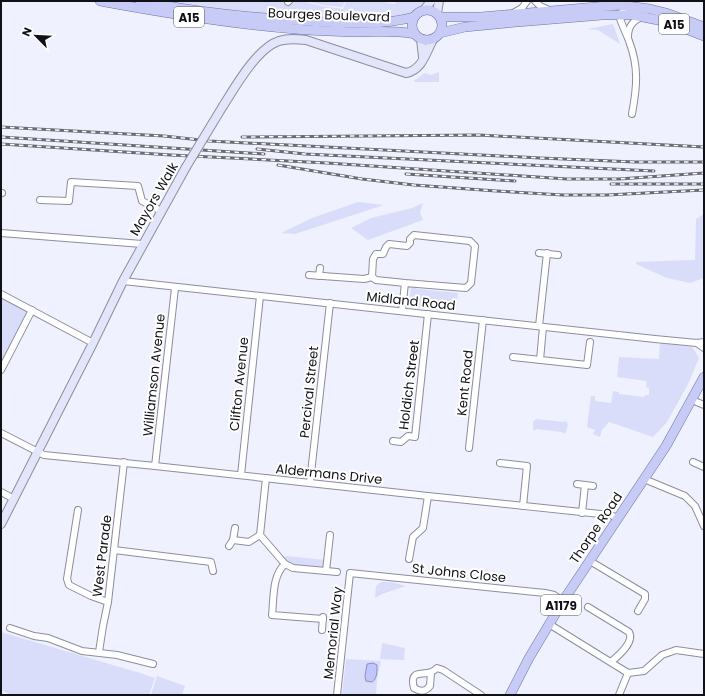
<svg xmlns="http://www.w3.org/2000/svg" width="705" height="696" viewBox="0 0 705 696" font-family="Poppins,sans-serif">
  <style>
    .green { fill: #d9ddf9 }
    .water { fill: #c1c7fe; stroke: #8c90b8 }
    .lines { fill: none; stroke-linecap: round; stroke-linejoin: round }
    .street-casing { stroke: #8c8e9d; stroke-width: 8 }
    .secondary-casing { stroke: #8c8e9d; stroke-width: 10 }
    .primary-casing { stroke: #6f73a2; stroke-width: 10 }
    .street { stroke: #fff; stroke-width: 6 }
    .secondary { stroke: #e3e5fa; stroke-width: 8 }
    .primary { stroke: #c7cbf5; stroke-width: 9 }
    .rail-casing { stroke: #696a72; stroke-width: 3 }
    .rail { stroke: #fff; stroke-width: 1.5; stroke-dasharray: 4.5; stroke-linecap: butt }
    .secondary-bridge-casing { stroke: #8c8e9d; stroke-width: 10; stroke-linecap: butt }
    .secondary-bridge { stroke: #e3e5fa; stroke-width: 8 }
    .labels { text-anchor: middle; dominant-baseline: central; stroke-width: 4; stroke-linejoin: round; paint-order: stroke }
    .shield { fill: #fff; stroke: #58585c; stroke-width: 1 }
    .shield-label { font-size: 12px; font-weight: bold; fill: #101116 }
    .street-label { font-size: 13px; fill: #101116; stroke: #fff }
  </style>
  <rect width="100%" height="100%" fill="#eff1fe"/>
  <g class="green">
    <path d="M162 1H302L321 6 343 9 346 1H378L395 4 396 1H427C420 9 409 15 398 17 374 22 349 19 325 18 270 16 216 9 162 1Z"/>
    <path d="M306 1H345L343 6 342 7 322 5Z"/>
    <path d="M613 24 620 44 598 30 587 29Z"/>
    <path d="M439 72V82H415L414 80 417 79 424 73 431 75Z"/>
    <path d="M358 202 384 205 295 234 281 233 312 218Z"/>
    <path d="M423 203 420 213 423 220 368 240 351 228 371 218 412 208Z"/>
    <path d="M704 214V278L690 283 667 278 636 264V262L695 260 696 219Z"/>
    <path d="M411 286 415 287 417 289 458 293 456 312 409 306Z"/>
    <path d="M1 298 27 312 1 364Z"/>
    <path d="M660 343 692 347 699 358 688 384 667 422 653 437 609 422 602 430 600 437 593 434 595 430 587 427 591 396H595V401L611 403 613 391 619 392V394L644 397 645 395H649V388L646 387 647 381 617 377 619 357 659 359Z"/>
    <path d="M537 418V419L563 422 566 421 568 424 566 432 563 434 562 432 536 429 535 431 533 429V422Z"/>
    <path d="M286 556 326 560 325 569 293 567 282 558Z"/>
    <path d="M381 582H392L406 586 382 594 375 598 376 586Z"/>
    <path d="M1 632 140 673 155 678 149 695H11L1 690Z"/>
    <path d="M382 643 405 648 404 660 380 659Z"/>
    <path d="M346 659 381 661 377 680 376 695H342Z"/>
    <path d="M157 676 185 686 182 695H151Z"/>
  </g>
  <path class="water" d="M373 663 377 665C377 672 377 679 372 682L366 681 365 676 367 664Z"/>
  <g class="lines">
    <g class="street-casing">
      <g id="street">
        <path d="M535 1 540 6 549 10"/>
        <path d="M288 2 289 1"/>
        <path d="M630 6 626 8 619 15C621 24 626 32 629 41 639 67 637 87 632 114"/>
        <path d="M513 13 522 8 527 1"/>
        <path d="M628 37C628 27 632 21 642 17"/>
        <path d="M1 193H2"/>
        <path d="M40 200 69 201 71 182 138 186 142 201 161 211"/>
        <path d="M1 233 142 244"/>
        <path d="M539 253 558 255"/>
        <path d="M309 275 364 279 372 277"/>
        <path d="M319 276 320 268"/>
        <path d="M123 281 655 339 697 343 704 342"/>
        <path d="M1 294 93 343"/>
        <path d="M402 311 405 283 466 288 471 283 475 246 470 241 414 235 410 239V243L407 246 389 244 386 247 383 254H376L373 259 372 277 376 280 405 283"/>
        <path d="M539 326 547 253"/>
        <path d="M697 343 704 348"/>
        <path d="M513 357 587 365 590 342"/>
        <path d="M540 360 543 327"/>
        <path d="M1 370 32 310"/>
        <path d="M692 400 704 405"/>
        <path d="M1 433 44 455 155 466 428 496 610 515 619 518"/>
        <path d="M393 441 401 442 408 436 415 437 428 314"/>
        <path d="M469 448 483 320"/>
        <path d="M693 462 704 467"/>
        <path d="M500 463 527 466 523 506"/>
        <path d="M155 466 175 288"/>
        <path d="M241 475 260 296"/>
        <path d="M266 478 260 535 285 564 293 568 337 572"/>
        <path d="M644 479 685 496 695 506 704 526"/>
        <path d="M310 482 330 303"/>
        <path d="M577 484 585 485 582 513"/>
        <path d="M585 485 593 486"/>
        <path d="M1 492 14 499"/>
        <path d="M78 510 67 579 69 585 91 596 108 602"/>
        <path d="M233 540 249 542 260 535"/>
        <path d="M229 546 233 540 235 528"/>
        <path d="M114 550 211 562 213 571"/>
        <path d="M409 559 413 537 423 528 428 496"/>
        <path d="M590 561 645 594V599L638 611"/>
        <path d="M285 564C272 576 274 597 272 615L323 619"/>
        <path d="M326 571 330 535"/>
        <path d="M588 607 629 632C635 642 618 656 611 662"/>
        <path d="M549 624 628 673 644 671 662 655 676 650 704 654"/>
        <path d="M10 628 34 636 48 638 82 651 117 655 153 664"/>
        <path d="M322 630 323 617"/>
        <path d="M99 652 103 626 108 602 124 462"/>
        <path d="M431 673 430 686C425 692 421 692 414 688 409 669 422 676 431 672 434 671 435 670 437 668L443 670 481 695"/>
        <path d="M337 695 350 573 545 593 554 595 563 601"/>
        <path d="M619 695 628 673"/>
      </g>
    </g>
    <g class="secondary-casing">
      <g id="secondary">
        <path d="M424 10 431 1"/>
        <path d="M437 13 439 1"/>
        <path d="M421 39 423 57"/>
        <path d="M223 106C235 87 257 48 279 41 288 38 297 39 306 40L406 73C423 70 426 51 434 38"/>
        <path d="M1 524 93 343 123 281 186 167"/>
      </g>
    </g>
    <g class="primary-casing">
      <g id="primary">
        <path d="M100 1C165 13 230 24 296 29 315 31 335 31 354 32 374 32 394 30 415 34"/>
        <path d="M140 1C195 12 252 18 308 21 343 23 380 26 414 17"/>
        <circle cx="427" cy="25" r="15"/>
        <path d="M440 17H481L619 5 650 9 666 13 704 27"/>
        <path d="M440 33 465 27 506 23 602 15H633L668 22 704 36"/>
        <path d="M510 695 529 658 563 601 666 446 704 377"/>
      </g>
    </g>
    <use href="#street" class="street"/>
    <use href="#secondary" class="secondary"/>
    <use href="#primary" class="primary"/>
    <g class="rail-casing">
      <g id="rail">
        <path d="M1 127 164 136 209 141 540 158 635 162H704"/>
        <path d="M1 137 264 154"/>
        <path d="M242 137 479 135 704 147"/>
        <path d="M1 144 171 155 327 163 567 179H619L704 173"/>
        <path d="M257 149 305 154 654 171"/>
        <path d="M278 165 362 179 414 185 496 191 563 195H607L704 190"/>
        <path d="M406 174 515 181"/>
        <path d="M611 184H704"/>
      </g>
    </g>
    <use href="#rail" class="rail"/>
    <g class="secondary-bridge-casing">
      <path id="secondary-bridge" d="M186 167 223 106"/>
    </g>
    <use href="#secondary-bridge" class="secondary-bridge"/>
  </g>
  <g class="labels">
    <g class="shield">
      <rect x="174" y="7" width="30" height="20" rx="3"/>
      <rect x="659" y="14" width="30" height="20" rx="3"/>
      <rect x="541" y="595" width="40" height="20" rx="3"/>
    </g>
    <g class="shield-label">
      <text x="189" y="17">A15</text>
      <text x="674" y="24">A15</text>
      <text x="561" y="605">A1179</text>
    </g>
    <g class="street-label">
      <text transform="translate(329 15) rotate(2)">Bourges Boulevard</text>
      <text transform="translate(154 199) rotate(-60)">Mayors Walk</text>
      <text transform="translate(411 301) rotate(6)">Midland Road</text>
      <text transform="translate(154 375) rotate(-84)">Williamson Avenue</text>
      <text transform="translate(465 383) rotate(-84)">Kent Road</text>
      <text transform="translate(239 384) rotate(-84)">Clifton Avenue</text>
      <text transform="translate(409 385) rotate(-83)">Holdich Street</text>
      <text transform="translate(309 392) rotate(-84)">Percival Street</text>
      <text transform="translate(329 474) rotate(6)">Aldermans Drive</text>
      <text transform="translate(596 528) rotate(-56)">Thorpe Road</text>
      <text transform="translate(102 556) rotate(-83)">West Parade</text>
      <text transform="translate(459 573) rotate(6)">St Johns Close</text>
      <text transform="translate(333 633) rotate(-84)">Memorial Way</text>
    </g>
  </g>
  <rect width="705" height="696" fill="none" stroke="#101116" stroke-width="4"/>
  <g transform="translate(36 36) rotate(294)" stroke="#ffffff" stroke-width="3" paint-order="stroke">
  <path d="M0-3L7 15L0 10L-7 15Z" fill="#101116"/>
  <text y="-6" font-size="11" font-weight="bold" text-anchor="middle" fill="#101116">N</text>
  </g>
</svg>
